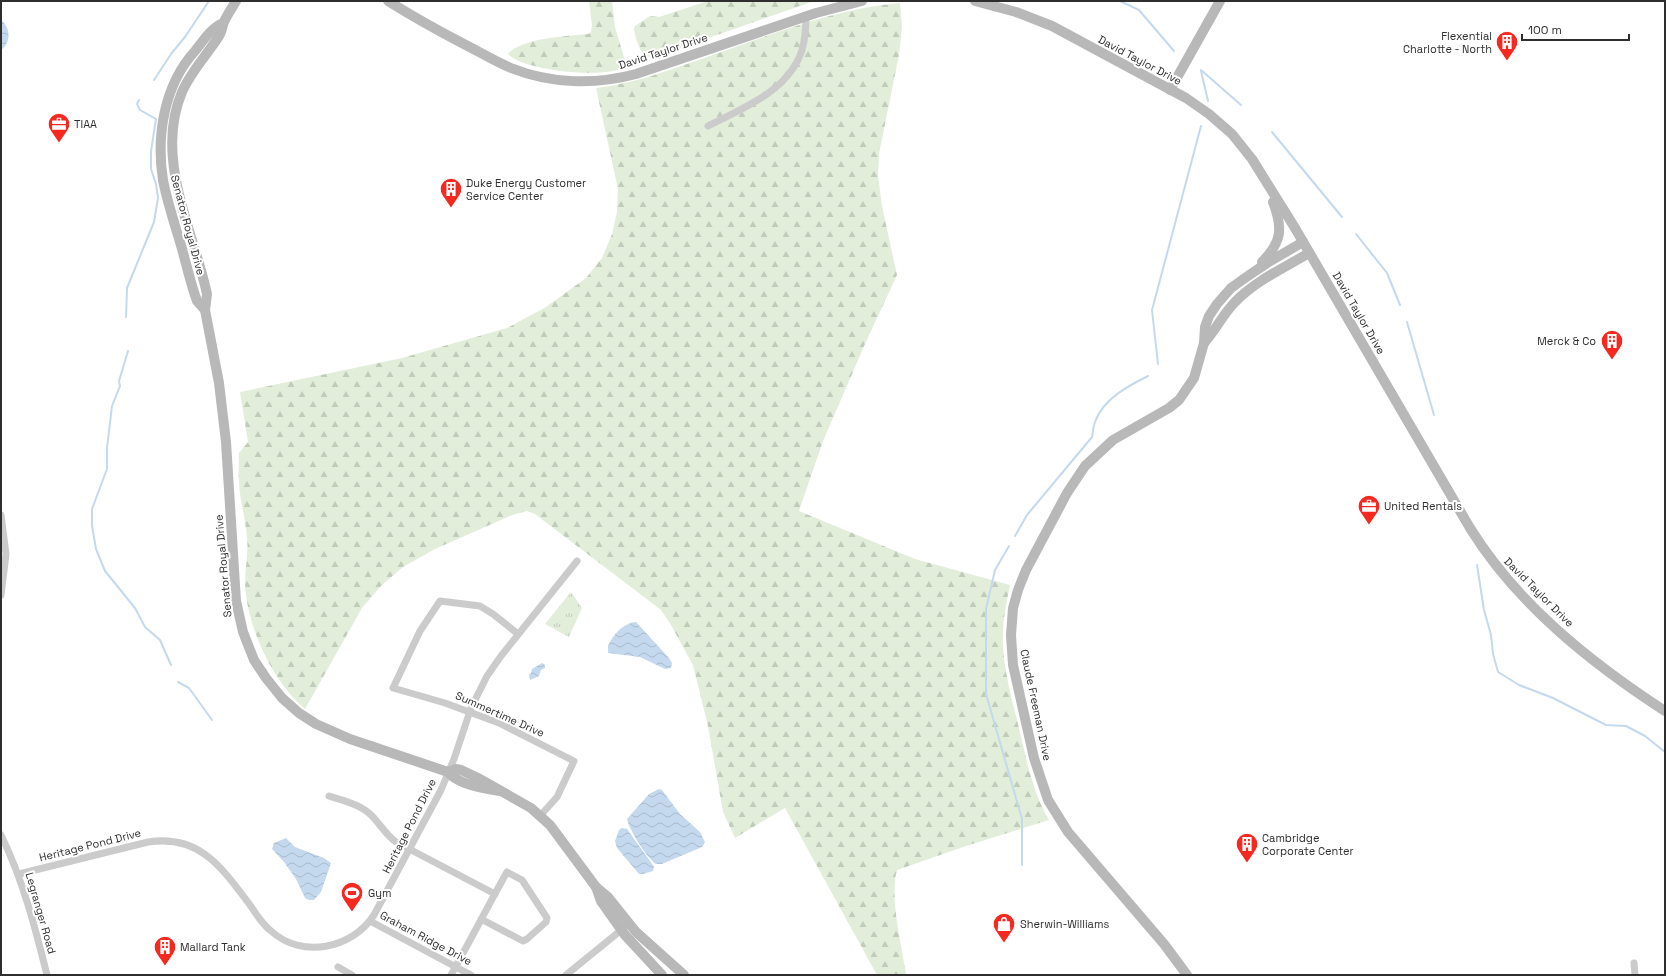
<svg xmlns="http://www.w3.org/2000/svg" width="1666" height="976" viewBox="0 0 1666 976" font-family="'Space Grotesk',sans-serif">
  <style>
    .forest { fill: url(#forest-firs) }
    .park { fill: url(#park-tufts) }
    .water { fill: url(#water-waves) }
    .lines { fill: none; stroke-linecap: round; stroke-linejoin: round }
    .stream { stroke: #c4d9ee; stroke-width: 2 }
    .street { stroke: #cbcbcb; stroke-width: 7 }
    .secondary { stroke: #b8b8b8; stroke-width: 10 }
    .labels { text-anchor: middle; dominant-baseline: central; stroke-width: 4; stroke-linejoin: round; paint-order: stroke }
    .poi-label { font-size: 11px; fill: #2e2e2e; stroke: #fff; text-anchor: start }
    .street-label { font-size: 11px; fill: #2e2e2e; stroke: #fff }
  </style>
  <defs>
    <pattern id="forest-firs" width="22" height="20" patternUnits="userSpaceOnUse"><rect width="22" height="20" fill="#e2edda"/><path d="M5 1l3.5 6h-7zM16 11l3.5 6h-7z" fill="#c2ccbb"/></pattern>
    <pattern id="park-tufts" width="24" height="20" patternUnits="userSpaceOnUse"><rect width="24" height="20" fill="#e2edda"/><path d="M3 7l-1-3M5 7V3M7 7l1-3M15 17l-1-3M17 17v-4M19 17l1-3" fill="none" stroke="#c2ccbb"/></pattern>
    <pattern id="water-waves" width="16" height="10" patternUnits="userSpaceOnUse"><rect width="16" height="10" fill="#c4d9ee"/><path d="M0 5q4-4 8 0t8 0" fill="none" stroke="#a9bbcc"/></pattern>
  </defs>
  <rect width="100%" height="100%" fill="#fff"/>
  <g class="forest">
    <path d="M589 1H612L615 27 626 64 625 67C606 79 523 71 508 54 520 38 569 36 588 34L591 32 592 25Z"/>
    <path d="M708 1H814L657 56 646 57 642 53 636 39 634 29 635 26 650 16 659 17Z"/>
    <path d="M900 3 902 27 899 55 885 124 879 154 878 176 882 206 897 275 865 344 823 441 799 511 915 559 1010 585C1007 601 1003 617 1003 634 1002 665 1011 695 1018 724 1026 757 1032 791 1049 820L966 846 897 870C889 897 902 946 906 975H877L785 808 735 838 723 812 708 726 693 665 671 625 661 610 535 514 527 511 512 515 435 549 403 567 381 586 362 608 305 709C275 684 251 635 246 595 243 576 249 557 247 538 246 520 240 502 239 483 238 473 239 463 239 453L248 442 240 392 402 358 507 328 546 307 586 278 602 258 612 234 617 212 618 189 596 88C630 84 661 73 693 62 761 39 829 9 900 3Z"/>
  </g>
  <path class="park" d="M571 592 582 608 569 637 545 624Z"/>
  <g class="water">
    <path d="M1 20C11 28 11 43 1 50Z"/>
    <path d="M636 622 669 658 672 663 671 668 665 669 640 657 608 653V646C613 635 623 623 636 622Z"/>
    <path d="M542 663 545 665V668L541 670 539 676 530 680 529 675 531 673 532 669Z"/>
    <path d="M659 789 662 790 680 814 700 832 705 842 702 847 662 864H656C647 858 629 830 627 819L649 794Z"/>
    <path d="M622 828 627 829 650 861 654 867 653 871 643 874H639L617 848 615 841 619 830Z"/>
    <path d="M286 838 295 847 324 858 331 863 321 892 314 900H309L305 898 296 879 284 862 272 849 274 843Z"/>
  </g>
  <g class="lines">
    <g class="stream">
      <path d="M1120 1 1139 10 1174 51"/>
      <path d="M1201 70 1241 105"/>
      <path d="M1201 71 1208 101"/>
      <path d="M154 80 171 54 185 37 209 1"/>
      <path d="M1272 132 1342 217"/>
      <path d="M1356 234 1387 273 1400 305"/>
      <path d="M126 317 127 288 154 222 158 198 156 184 151 169V151L156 119 140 110 137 104 139 100"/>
      <path d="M1407 322 1434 415"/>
      <path d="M128 351 119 381 120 386 112 406 107 448V469L92 509V526L96 549 105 571 135 608 145 627 160 640 171 665"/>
      <path d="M1158 364 1152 310 1201 126"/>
      <path d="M1015 536 1027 515 1092 437C1093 432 1093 427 1095 422 1103 399 1128 386 1148 376"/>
      <path d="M1009 546 995 570 986 609V694L1022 819V865"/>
      <path d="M1477 565 1484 610 1491 635 1493 654 1498 672 1519 685 1553 698 1606 725 1626 726 1645 736 1665 752"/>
      <path d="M178 682 189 688 212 720"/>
    </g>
    <g class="street">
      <path d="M708 126C743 108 789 91 802 50 805 39 806 28 806 16"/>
      <path d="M1 515 6 554 1 595"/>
      <path d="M518 634 493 614 480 606 440 601 420 631 393 688 445 703 499 723 574 761 557 797 540 816"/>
      <path d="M329 796C344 801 360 804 372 816 380 824 386 835 396 842L495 894"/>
      <path d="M1 835C23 880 35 927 47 975"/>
      <path d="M19 874 148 842C200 834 222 868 250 905 256 914 262 924 271 931 302 959 352 949 374 915L441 790 454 759 471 708 487 676 501 656 577 561"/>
      <path d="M370 921 471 975"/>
      <path d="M1634 963 1635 975"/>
      <path d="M338 967 352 975"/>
      <path d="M451 975C470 941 488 906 507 872L522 880 547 918 546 922 527 939 523 941 481 919"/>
      <path d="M566 975 625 927"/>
    </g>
    <g class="secondary">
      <path d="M236 1C232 8 227 15 224 22 222 27 222 32 219 36 207 55 191 71 182 92 154 158 193 229 207 294L205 310 219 383 226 442 236 601 243 632 254 660 266 678 282 698 299 713 316 724 350 739 448 772C457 784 485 789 500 791"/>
      <path d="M388 1C412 16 437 30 462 43 478 51 494 61 511 68 551 84 595 85 636 74L816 13 862 1"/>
      <path d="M975 1 1016 12 1052 26 1186 98 1209 114 1232 134 1252 159 1295 228 1470 528C1517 604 1591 663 1665 711"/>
      <path d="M1170 90 1220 1"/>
      <path d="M1262 262C1282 242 1283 228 1273 202"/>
      <path d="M205 310 197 301C190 282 186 262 180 242 174 222 167 201 163 180 156 136 164 85 195 51 203 41 211 28 223 23"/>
      <path d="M1204 343C1216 330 1223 314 1235 302 1255 281 1284 268 1309 253"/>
      <path d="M448 772 456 769 461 770 480 779 531 808 550 825 596 887 601 901 625 935 662 975"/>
      <path d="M596 887 608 897 636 932 684 975"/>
      <path d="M1187 975 1164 944 1068 832 1048 800 1034 758 1013 665 1011 635 1013 608 1018 590 1026 570 1067 493 1085 466 1113 440 1169 408 1179 400 1194 378 1204 343 1205 327 1209 316 1217 304 1231 288 1245 278 1267 263 1303 242"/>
    </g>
  </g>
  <defs>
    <g id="building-pin" transform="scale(1.15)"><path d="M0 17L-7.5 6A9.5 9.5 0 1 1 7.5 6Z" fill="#f5291f" stroke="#fff"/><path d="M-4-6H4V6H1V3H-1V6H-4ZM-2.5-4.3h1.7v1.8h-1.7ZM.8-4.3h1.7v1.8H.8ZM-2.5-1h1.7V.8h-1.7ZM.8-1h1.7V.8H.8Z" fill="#fff"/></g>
    <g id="office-pin" transform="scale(1.15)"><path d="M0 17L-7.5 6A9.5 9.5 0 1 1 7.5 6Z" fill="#f5291f" stroke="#fff"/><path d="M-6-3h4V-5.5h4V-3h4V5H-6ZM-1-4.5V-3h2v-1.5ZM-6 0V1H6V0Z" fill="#fff"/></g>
    <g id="stadium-pin" transform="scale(1.15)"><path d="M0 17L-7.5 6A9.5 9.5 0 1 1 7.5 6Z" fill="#f5291f" stroke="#fff"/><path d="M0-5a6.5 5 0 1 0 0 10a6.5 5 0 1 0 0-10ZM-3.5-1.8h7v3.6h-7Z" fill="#fff"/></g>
    <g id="shop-pin" transform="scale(1.15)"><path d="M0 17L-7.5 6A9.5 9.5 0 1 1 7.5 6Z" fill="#f5291f" stroke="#fff"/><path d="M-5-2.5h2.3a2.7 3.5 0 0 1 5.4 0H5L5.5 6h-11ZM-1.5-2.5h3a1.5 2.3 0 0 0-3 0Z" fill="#fff"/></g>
  </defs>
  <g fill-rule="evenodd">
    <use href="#building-pin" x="1507" y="42"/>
    <use href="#office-pin" x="59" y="124"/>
    <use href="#building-pin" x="451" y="189"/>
    <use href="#building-pin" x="1612" y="341"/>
    <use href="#office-pin" x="1369" y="506"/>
    <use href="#building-pin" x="1247" y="844"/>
    <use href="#stadium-pin" x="352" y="893"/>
    <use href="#shop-pin" x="1004" y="924"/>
    <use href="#building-pin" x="165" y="947"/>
  </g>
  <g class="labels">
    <g class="poi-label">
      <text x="1492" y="36" text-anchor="end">Flexential<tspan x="1492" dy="13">Charlotte - North</tspan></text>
      <text x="74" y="124">TIAA</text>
      <text x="466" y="183">Duke Energy Customer<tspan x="466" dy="13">Service Center</tspan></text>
      <text x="1596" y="341" text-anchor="end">Merck &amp; Co</text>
      <text x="1384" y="506">United Rentals</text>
      <text x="1262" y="838">Cambridge<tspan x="1262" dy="13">Corporate Center</tspan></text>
      <text x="368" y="893">Gym</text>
      <text x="1020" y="924">Sherwin-Williams</text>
      <text x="180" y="947">Mallard Tank</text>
    </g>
    <g class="street-label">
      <text transform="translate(663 51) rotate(-18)">David Taylor Drive</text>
      <text transform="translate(1140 60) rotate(28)">David Taylor Drive</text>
      <text transform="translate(188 225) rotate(75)">Senator Royal Drive</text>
      <text transform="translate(1359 313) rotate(60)">David Taylor Drive</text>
      <text transform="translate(223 566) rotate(-95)">Senator Royal Drive</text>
      <text transform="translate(1539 592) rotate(45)">David Taylor Drive</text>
      <text transform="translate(1036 705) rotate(78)">Claude Freeman Drive</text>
      <text transform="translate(500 714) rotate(24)">Summertime Drive</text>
      <text transform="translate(409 826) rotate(-63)">Heritage Pond Drive</text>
      <text transform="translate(90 845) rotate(-14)">Heritage Pond Drive</text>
      <text transform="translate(41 913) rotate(74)">Legranger Road</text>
      <text transform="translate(426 938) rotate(28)">Graham Ridge Drive</text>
    </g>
  </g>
  <rect width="1666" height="976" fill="none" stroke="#2e2e2e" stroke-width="4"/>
  <path d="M1522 34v6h107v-6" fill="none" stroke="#2e2e2e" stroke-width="2"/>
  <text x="1528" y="34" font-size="12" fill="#2e2e2e" stroke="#ffffff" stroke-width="3" paint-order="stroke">100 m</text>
</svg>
